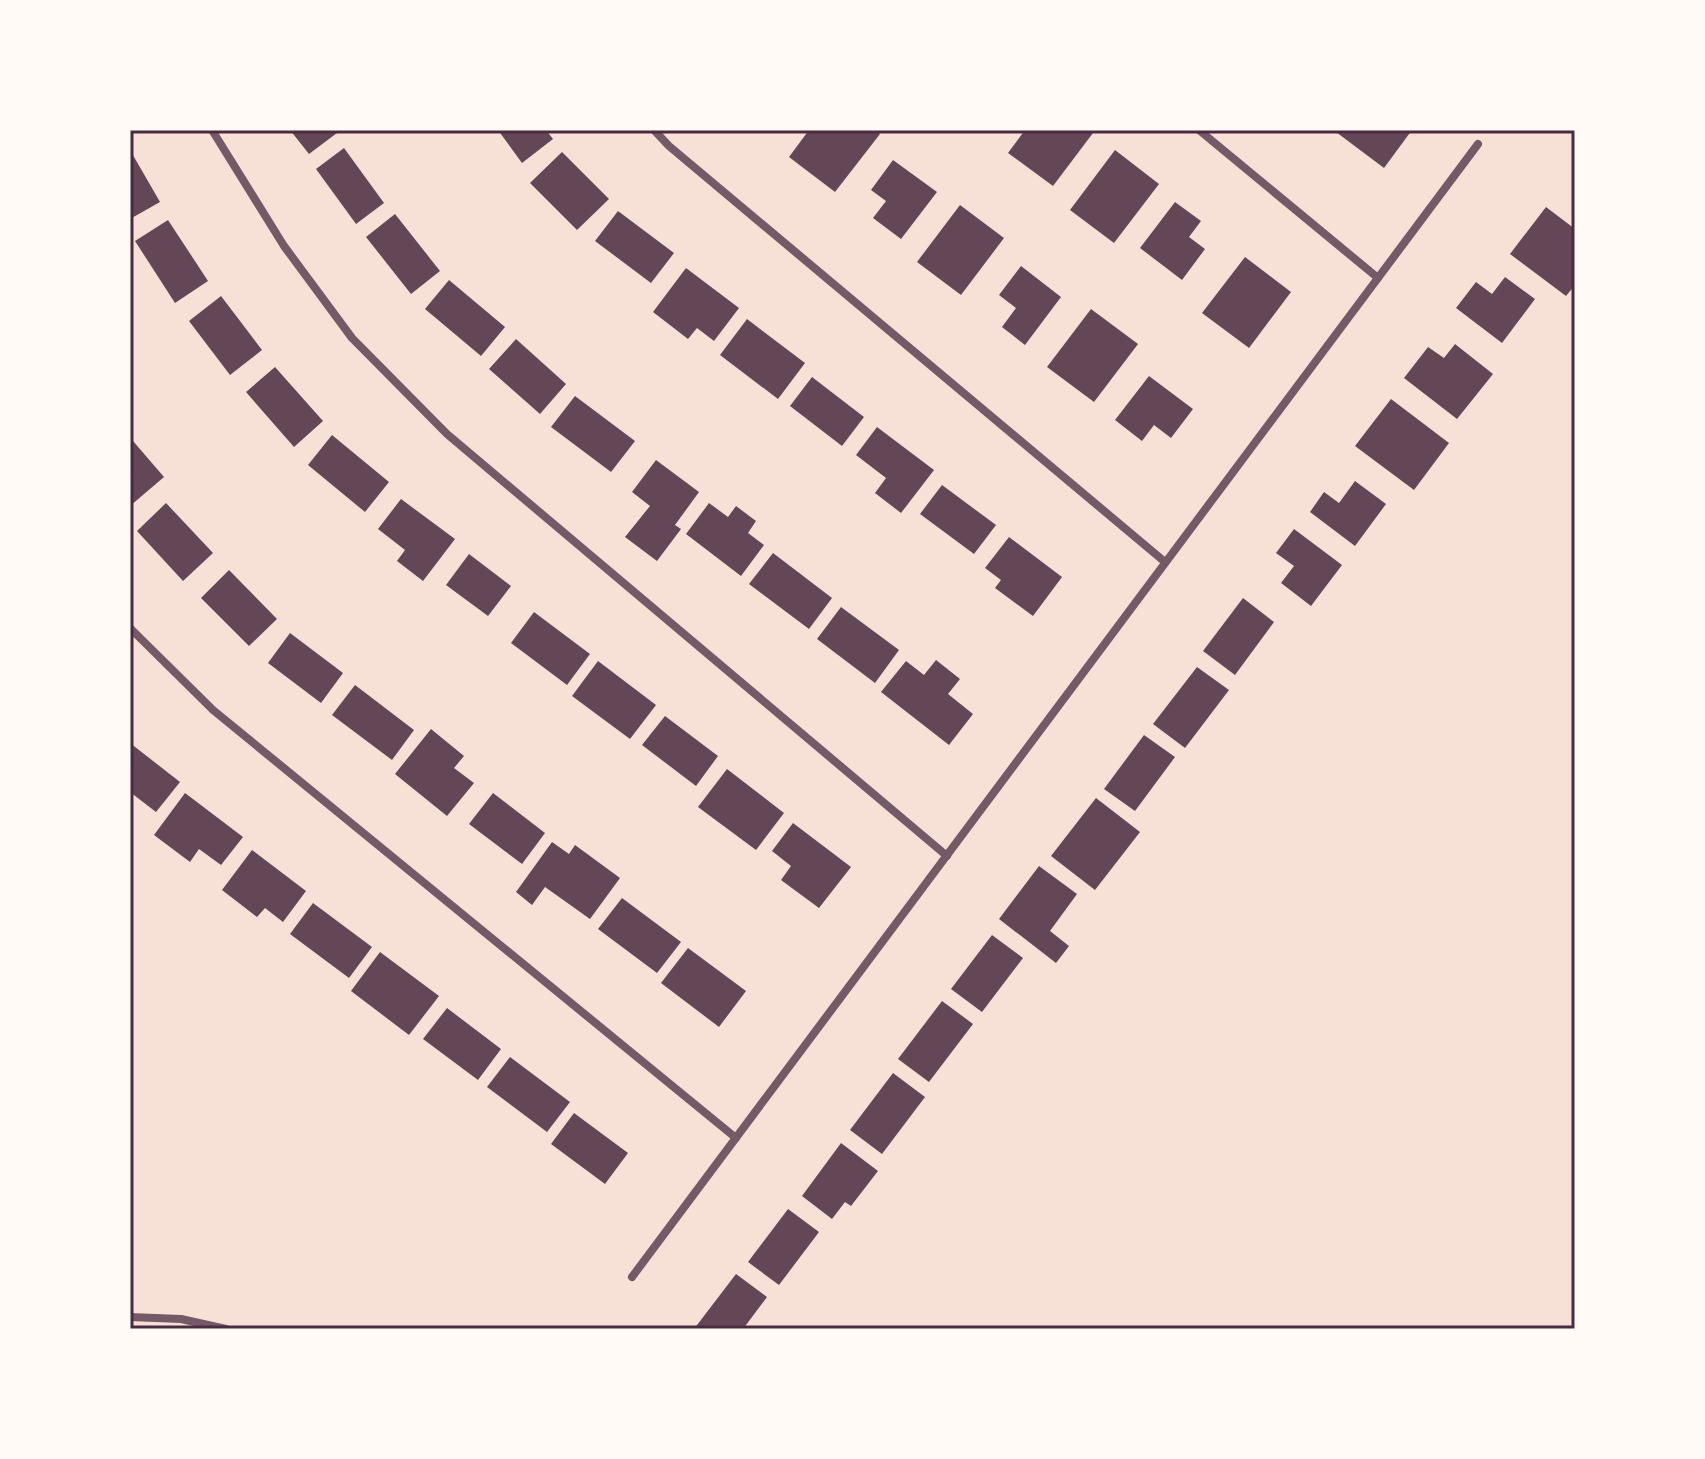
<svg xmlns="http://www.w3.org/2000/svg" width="1705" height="1459" viewBox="0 0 1705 1459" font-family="Bitter,serif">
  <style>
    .building { fill: #644757 }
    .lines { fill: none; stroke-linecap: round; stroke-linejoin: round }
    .minor { stroke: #755966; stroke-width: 8 }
    .neatline { fill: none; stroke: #4a2c40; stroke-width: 3 }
  </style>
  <rect width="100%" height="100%" fill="#f7e1d7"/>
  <g class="building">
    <path d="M290 130H341L309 154Z"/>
    <path d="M498 130H546L553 139 522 163Z"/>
    <path d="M809 130H875L880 134 835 192 789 157Z"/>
    <path d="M1025 130H1088L1093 133 1053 186 1008 153Z"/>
    <path d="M1338 130H1412L1384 168 1336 132Z"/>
    <path d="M344 148 384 203 356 224 316 169Z"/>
    <path d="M130 150 160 202 130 219Z"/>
    <path d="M1115 150 1159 184 1114 243 1070 210Z"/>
    <path d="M562 152 609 199 577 230 530 183Z"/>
    <path d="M893 160 937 192 901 239 873 218 886 201 871 190Z"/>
    <path d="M1175 202 1201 221 1189 237 1205 249 1182 280 1140 248Z"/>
    <path d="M960 205 1004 238 961 295 917 262Z"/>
    <path d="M1546 207 1575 229V285L1566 296 1510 254Z"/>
    <path d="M618 211 674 253 651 283 595 241Z"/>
    <path d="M395 214 440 271 411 294 366 237Z"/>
    <path d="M168 220 208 281 175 303 135 241Z"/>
    <path d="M1245 257 1291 292 1249 348 1202 313Z"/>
    <path d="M1021 266 1061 297 1025 345 1002 327 1016 308 999 295Z"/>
    <path d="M686 268 739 308 714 341 697 328 688 339 653 312Z"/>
    <path d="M1505 277 1535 299 1502 343 1456 308 1476 282 1492 294Z"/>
    <path d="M449 280 505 327 481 356 425 309Z"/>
    <path d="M221 296 262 350 230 375 189 321Z"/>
    <path d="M1091 309 1138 344 1094 402 1047 367Z"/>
    <path d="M747 319 805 363 778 399 720 355Z"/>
    <path d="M516 339 566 384 540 414 489 369Z"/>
    <path d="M1455 344 1493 374 1457 419 1404 378 1428 347 1444 358Z"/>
    <path d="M275 367 323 421 294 447 246 392Z"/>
    <path d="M1149 376 1193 409 1171 438 1154 425 1142 441 1115 420Z"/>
    <path d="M812 377 864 417 842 446 790 406Z"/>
    <path d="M575 396 635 441 611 472 551 427Z"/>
    <path d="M1391 399 1449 443 1414 490 1355 446Z"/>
    <path d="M877 427 934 470 901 513 875 493 886 478 856 455Z"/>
    <path d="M332 435 389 482 365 512 308 465Z"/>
    <path d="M133 441 164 477 130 506V444Z"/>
    <path d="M656 460 699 492 675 525 681 529 657 561 625 537 650 506 632 492Z"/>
    <path d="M1355 481 1386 504 1355 546 1310 512 1324 492 1339 503Z"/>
    <path d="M942 485 996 525 974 554 920 514Z"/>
    <path d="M401 499 455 539 423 581 397 561 405 550 378 529Z"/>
    <path d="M166 503 213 553 183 581 137 531Z"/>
    <path d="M709 503 728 517 736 506 756 521 748 533 764 545 741 576 686 534Z"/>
    <path d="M1294 529 1342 565 1311 606 1281 583 1294 566 1276 553Z"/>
    <path d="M1009 537 1062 577 1033 616 995 588 1001 580 985 568Z"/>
    <path d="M773 553 832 598 809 629 749 584Z"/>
    <path d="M469 554 511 586 488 616 446 585Z"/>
    <path d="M229 570 277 619 249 646 201 598Z"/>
    <path d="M1243 598 1274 622 1235 675 1203 651Z"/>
    <path d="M841 607 899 650 875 683 817 639Z"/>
    <path d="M534 612 590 654 567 685 511 643Z"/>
    <path d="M290 633 343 673 321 703 268 663Z"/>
    <path d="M936 660 960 679 948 694 973 714 949 745 881 692 906 661 924 675Z"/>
    <path d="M598 661 656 705 630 739 572 696Z"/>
    <path d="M1197 667 1229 690 1185 748 1153 724Z"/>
    <path d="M355 685 414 730 392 760 332 715Z"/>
    <path d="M665 716 718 756 696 786 642 745Z"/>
    <path d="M431 729 464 756 454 768 474 783 447 816 395 774Z"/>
    <path d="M1144 735 1175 757 1135 811 1104 789Z"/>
    <path d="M130 743 180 782 156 812 130 792Z"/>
    <path d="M727 769 784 813 756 850 698 807Z"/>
    <path d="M185 793 243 837 221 865 199 849 190 862 154 835Z"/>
    <path d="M493 793 545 833 522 864 469 824Z"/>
    <path d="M1096 798 1140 832 1095 890 1051 856Z"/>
    <path d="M793 823 851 867 819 908 781 880 791 866 772 851Z"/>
    <path d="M552 842 569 854 575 845 620 878 590 919 545 887 532 905 516 892Z"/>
    <path d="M252 850 306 891 283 922 265 908 257 917 222 890Z"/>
    <path d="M1039 866 1077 894 1050 931 1069 946 1056 963 999 919Z"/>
    <path d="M622 898 681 942 657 973 598 929Z"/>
    <path d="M313 903 372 947 349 978 290 934Z"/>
    <path d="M992 935 1023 958 982 1012 951 989Z"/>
    <path d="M688 948 746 991 719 1027 661 983Z"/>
    <path d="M380 952 439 996 409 1035 351 991Z"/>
    <path d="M942 1001 973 1024 929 1082 898 1059Z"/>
    <path d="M447 1008 501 1049 478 1080 423 1039Z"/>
    <path d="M510 1057 570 1102 547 1132 487 1087Z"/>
    <path d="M893 1073 925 1097 882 1154 850 1130Z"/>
    <path d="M574 1113 628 1153 605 1184 551 1144Z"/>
    <path d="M841 1143 878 1171 851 1206 845 1202 832 1219 802 1196Z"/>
    <path d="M788 1209 819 1232 779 1285 748 1262Z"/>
    <path d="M736 1274 767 1297 743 1329H694Z"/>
  </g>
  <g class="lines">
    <g class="minor">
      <path d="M212 130 284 246 352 338 447 434 947 856"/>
      <path d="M654 130 669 146 1165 562"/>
      <path d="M1199 130 1378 278"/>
      <path d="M130 628 213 710 736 1138"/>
      <path d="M632 1277 1478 144"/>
      <path d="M130 1317 181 1319 226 1329"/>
    </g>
  </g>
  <rect width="1705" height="1459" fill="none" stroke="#fffaf5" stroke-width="264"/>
  <rect x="132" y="132" width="1441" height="1195" class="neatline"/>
</svg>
